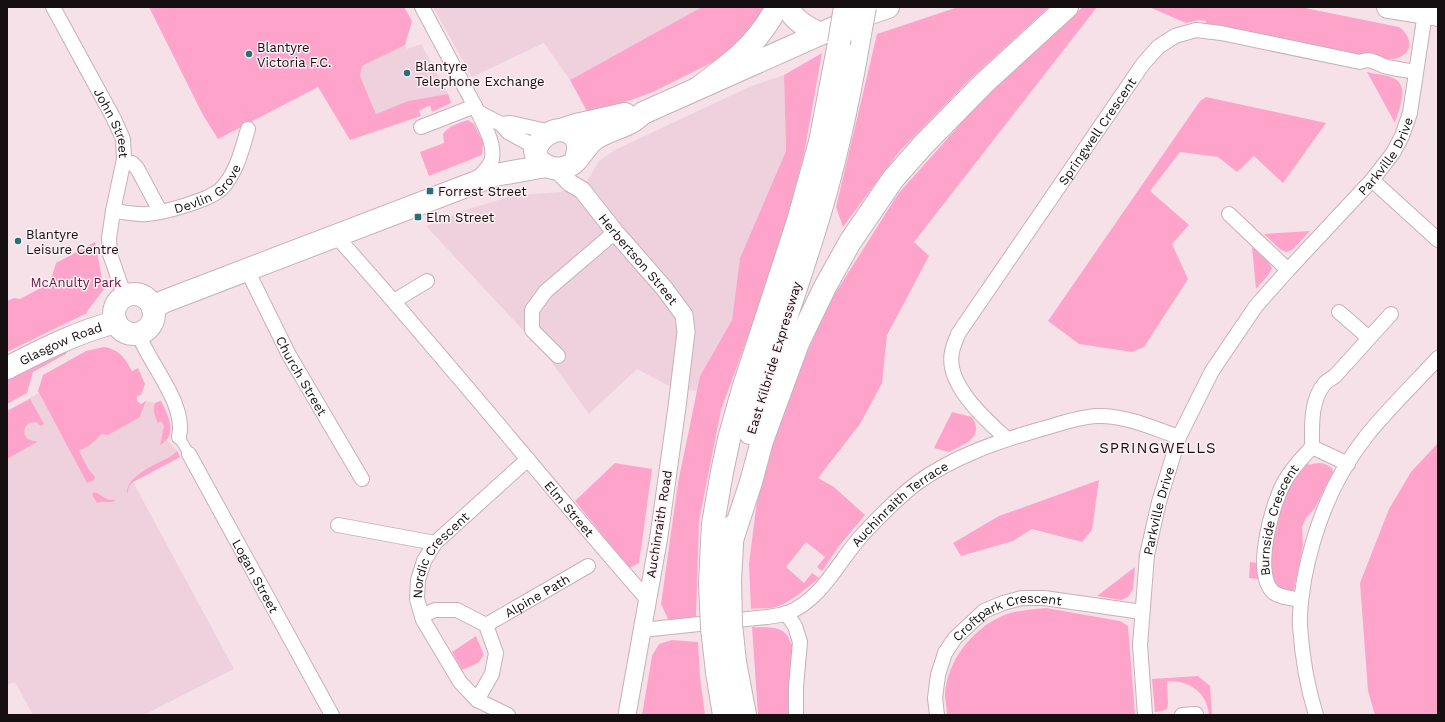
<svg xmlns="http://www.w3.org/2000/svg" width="1445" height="722" viewBox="0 0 1445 722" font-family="'Work Sans',sans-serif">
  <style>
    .built { fill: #eed1dc }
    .green { fill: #fea4ca }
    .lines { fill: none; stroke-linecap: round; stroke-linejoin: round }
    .pedestrian-casing { stroke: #c6b1b9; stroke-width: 12 }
    .minor-casing { stroke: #c6b1b9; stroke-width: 16 }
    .tertiary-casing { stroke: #c6b1b9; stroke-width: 19 }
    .primary-casing { stroke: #c6b1b9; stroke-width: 24 }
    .trunk-casing { stroke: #c6b1b9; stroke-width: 24 }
    .pedestrian { stroke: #fff; stroke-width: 10 }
    .minor { stroke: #fff; stroke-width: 14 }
    .tertiary { stroke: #fff; stroke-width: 17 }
    .primary { stroke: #fff; stroke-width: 22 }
    .trunk { stroke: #fff; stroke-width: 22 }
    .trunk-bridge-casing { stroke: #c6b1b9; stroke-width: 24; stroke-linecap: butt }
    .trunk-bridge { stroke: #fff; stroke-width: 22 }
    .poi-dot { fill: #257076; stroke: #fef1f6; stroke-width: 1.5 }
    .labels { text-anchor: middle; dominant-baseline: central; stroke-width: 3; stroke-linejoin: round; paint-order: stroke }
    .poi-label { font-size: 13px; fill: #160f11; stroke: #fef1f6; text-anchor: start }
    .street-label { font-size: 13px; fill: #160f11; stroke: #fef1f6 }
    .park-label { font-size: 13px; fill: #651540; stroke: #fef1f6 }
    .quarter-label { font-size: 15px; letter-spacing: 1px; fill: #160f11; stroke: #fef1f6 }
  </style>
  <rect width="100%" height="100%" fill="#f7e1e9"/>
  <g class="built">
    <path d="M433 7H702L570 80 544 43 472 77Z"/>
    <path d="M421 44 448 94 408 101 376 114 360 76 362 66 405 45 407 49Z"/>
    <path d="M784 75 786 151 740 258 732 320 700 376 697 391 669 386 637 369 589 414 547 356 426 226 468 209 516 195 561 192 587 181 599 161 615 150 749 87Z"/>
    <path d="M39 393 87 483 94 475 88 468 78 451 89 445 102 434 108 435 142 415 146 401 155 403 161 401 169 419 170 429 167 440 177 451 180 457 133 482 234 669 144 715H33L15 682 7 685V411Z"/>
  </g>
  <g class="green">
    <path d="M149 7H404L412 21 405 45 362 66 360 76 376 114 408 101 448 94 451 103 432 112 430 105 419 111 421 116 350 140 318 87 218 139 203 115Z"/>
    <path d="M702 7H765L756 26 717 60 653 92 589 115 570 80Z"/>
    <path d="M958 7H1049L967 82 898 153 843 227 836 207 877 34Z"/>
    <path d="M1083 7H1097L914 242 929 256 887 335 882 383 860 424 818 478 834 487 865 515 839 546 822 571 817 567 825 557 806 542 786 567 804 583 812 573 819 578C808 587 790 603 776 607 769 609 759 608 751 609L749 564 756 508 766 456 795 380 829 303 898 194 972 111 1062 24Z"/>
    <path d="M1149 7H1300L1399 27C1410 34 1415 51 1400 57 1394 60 1386 59 1380 59L1218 25H1205L1206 21 1199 20 1186 23Z"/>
    <path d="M822 53 804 154 775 262 721 410 699 521 696 617 670 623 661 604 678 483 700 376 732 320 740 258 786 151 784 75Z"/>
    <path d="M1367 72C1374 74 1389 75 1395 79 1410 88 1398 111 1395 123Z"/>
    <path d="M1206 97 1326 123 1283 183 1254 156 1237 172 1218 157 1180 152 1150 191 1189 225 1172 244 1188 279 1144 347 1132 352 1079 344 1048 321 1200 101Z"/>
    <path d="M468 120 474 124 483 142 482 155 429 176 420 152 444 143 443 134C449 126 458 123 468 120Z"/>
    <path d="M1310 231 1292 250 1286 252 1281 250 1264 234Z"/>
    <path d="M95 242 104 289 88 310 87 313 7 352V301L14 298 20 299 50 283 56 263Z"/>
    <path d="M1252 247 1268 261 1272 268 1269 274 1256 289Z"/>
    <path d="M104 347C120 350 125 358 132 371L138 368 145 384 141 395 137 396V401L141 404 146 401 140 417 108 435 102 434 90 445 79 451 88 468 95 477 94 480 87 483 38 391 43 375 86 351Z"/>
    <path d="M67 350 66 354 33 372 27 393 7 404V379Z"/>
    <path d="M30 399 44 424 41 426 36 422 29 423C20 431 25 441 36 441L37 442 7 459V411Z"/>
    <path d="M160 401H161C168 415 179 435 160 445L164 426 161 421 158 423C155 416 152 410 155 403Z"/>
    <path d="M952 412 972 417C985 438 964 444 949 452L934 448Z"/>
    <path d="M1438 443V715H1375L1368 691 1360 583 1389 509 1411 472Z"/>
    <path d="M177 451 180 457 133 482 129 486 127 494C125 475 160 463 173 455Z"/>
    <path d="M1308 462 1309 465C1318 462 1324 462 1332 468L1333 472 1315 508 1306 518 1302 527 1303 546 1294 590 1287 593 1276 586 1269 569 1274 527 1292 476Z"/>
    <path d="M615 463 652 469 639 563 629 568 575 501Z"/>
    <path d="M1099 480 1092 530 1082 542 1032 529 1013 541 961 556 953 543 999 516Z"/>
    <path d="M94 492C102 494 105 501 114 500L115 501C108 504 103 500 97 503L92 494Z"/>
    <path d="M1250 562 1258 563V579L1249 578Z"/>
    <path d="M1135 567 1133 589 1128 597 1121 600 1097 596Z"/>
    <path d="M1046 608 1120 621 1128 626 1135 715H947C947 708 945 700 945 694 947 661 972 630 1000 617 1014 610 1031 610 1046 608Z"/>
    <path d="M752 627C764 628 778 625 786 634 790 638 789 642 793 645L788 695 791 715H758Z"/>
    <path d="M476 636 484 655 478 663 462 670 452 652Z"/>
    <path d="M672 640 698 642 700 677 705 715H642L652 656 659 644Z"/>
    <path d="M1198 676 1210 686 1212 715H1209C1207 692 1189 680 1167 681L1168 704 1167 709 1162 711 1155 712 1152 679Z"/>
  </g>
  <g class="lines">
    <g class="pedestrian-casing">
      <path id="pedestrian" d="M179 437 189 454"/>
    </g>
    <g class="minor-casing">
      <g id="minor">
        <path id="s1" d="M53 7 114 119 123 139 124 159 113 211 109 238 110 254 121 286 126 296"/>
        <path d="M422 7 478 112 501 124 508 132 537 148"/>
        <path d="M501 124 511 123 551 132"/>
        <path d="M421 127 475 106"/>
        <path d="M132 163 137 168 160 211"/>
        <path d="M477 179C482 173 490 167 492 159 495 144 484 125 478 112"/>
        <path d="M1372 180 1438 240"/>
        <path id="s2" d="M113 211C124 212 136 215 147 214 163 213 211 200 222 188 237 172 242 149 248 129"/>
        <path d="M1229 214 1288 270"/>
        <path id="s3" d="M336 236C443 355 542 479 647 599"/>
        <path id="s4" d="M247 270 289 355 362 479"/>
        <path d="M394 301 427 281"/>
        <path d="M1339 312 1369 338"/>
        <path d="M138 333C149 364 187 404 179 437"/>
        <path d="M558 356 532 330V310L546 291 615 232"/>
        <path id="s5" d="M1007 439C986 420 945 384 952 352 953 346 956 340 958 334L1143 64 1158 47 1175 36 1196 30 1221 33 1360 62C1371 58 1374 62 1384 66 1394 69 1406 70 1416 72"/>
        <path id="s6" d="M189 454 332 715"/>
        <path d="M1348 464 1312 447C1312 427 1310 400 1325 383 1328 380 1332 378 1335 376L1391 314"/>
        <path d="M338 525 435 543"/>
        <path id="s7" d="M1301 600C1292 598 1279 598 1272 591 1253 570 1273 500 1286 479 1293 467 1303 457 1312 447"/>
        <path d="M786 613 795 626 800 642 796 687V715"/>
        <path d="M422 616 435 610H457L486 625 496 653 492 674 477 700"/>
        <path id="s8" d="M486 625 588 566"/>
        <path id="s9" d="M642 630 767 617C774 616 782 615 788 613 823 598 838 562 862 535 879 517 897 498 917 483 953 457 996 442 1038 430 1057 425 1077 417 1097 416 1125 415 1153 428 1179 437"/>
        <path id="s10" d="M508 715 477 700 460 682 423 620 417 599 418 580 424 561 435 543 528 459"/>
        <path id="s11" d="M937 715 935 698 938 675 945 653 955 638 984 611 1003 603 1022 598H1044L1142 612"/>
        <path id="s12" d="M1145 715 1140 645 1147 555 1159 502 1179 437 1212 371 1256 306 1288 270 1372 180 1393 153 1402 136 1410 113 1425 13"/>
        <path d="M1182 715 1196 714"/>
        <path d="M1316 715C1307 686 1302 656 1300 626 1299 610 1302 595 1304 580 1314 527 1334 476 1368 434 1390 407 1415 383 1438 358"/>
      </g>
    </g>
    <g class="tertiary-casing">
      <g id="tertiary">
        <path id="s13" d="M556 169 570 183 582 190 615 232 664 288 684 315 686 332 677 407 659 536 627 715"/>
      </g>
    </g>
    <g class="primary-casing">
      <g id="primary">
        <path d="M1388 7 1438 15"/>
        <path d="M561 130 576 125 625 114"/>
        <path d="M576 159C588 125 545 120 535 151L538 160C545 166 554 170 563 168 577 166 582 150 592 141 604 131 620 129 633 121 636 119 639 116 643 113L856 18 888 7"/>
        <circle cx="134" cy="314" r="20"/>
        <path d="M153 309 163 302 181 295 495 175 546 166"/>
        <path id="s14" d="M7 368C42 350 77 332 116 322"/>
      </g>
    </g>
    <g class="trunk-casing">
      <g id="trunk">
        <path d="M788 7C794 21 807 27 820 34"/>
        <path d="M698 88C732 63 757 45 777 7"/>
        <path d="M750 433C769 364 794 297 815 229 835 165 849 100 860 34"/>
        <path d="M732 540 751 482 762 441 798 343 825 287 850 242 893 179 923 145 984 83 1067 7"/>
        <path d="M730 581 733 526"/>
        <path d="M710 583 713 524 722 472 729 439 743 389 798 221 820 142 839 43"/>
        <path d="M735 662 745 715"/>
        <path d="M717 672 724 715"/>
      </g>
    </g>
    <use href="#pedestrian" class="pedestrian"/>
    <use href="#minor" class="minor"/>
    <use href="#tertiary" class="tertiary"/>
    <use href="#primary" class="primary"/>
    <use href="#trunk" class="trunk"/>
    <g class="trunk-bridge-casing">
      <g id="trunk-bridge">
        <path d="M860 34 865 7"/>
        <path d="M839 43 845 7"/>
        <path d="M730 581 731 624 735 662"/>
        <path d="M710 583 712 628 717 672"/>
      </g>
    </g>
    <use href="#trunk-bridge" class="trunk-bridge"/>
  </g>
  <g class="poi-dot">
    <circle cx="249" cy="54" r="4"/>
    <circle cx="407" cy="73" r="4"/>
    <rect x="426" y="187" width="8" height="8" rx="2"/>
    <rect x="414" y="213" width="8" height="8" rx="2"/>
    <circle cx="18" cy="241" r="4"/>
  </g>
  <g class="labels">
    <g class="poi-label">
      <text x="257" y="47">Blantyre<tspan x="257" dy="15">Victoria F.C.</tspan></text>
      <text x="415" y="66">Blantyre<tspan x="415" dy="15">Telephone Exchange</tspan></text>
      <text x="438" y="191">Forrest Street</text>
      <text x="426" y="217">Elm Street</text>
      <text x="26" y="234">Blantyre<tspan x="26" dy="15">Leisure Centre</tspan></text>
    </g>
    <g class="street-label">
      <text stroke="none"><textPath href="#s1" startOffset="131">John Street</textPath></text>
      <text stroke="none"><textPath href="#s5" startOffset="372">Springwell Crescent</textPath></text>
      <text stroke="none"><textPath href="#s12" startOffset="634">Parkville Drive</textPath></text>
      <text stroke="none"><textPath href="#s2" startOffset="102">Devlin Grove</textPath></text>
      <text stroke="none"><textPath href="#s13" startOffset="123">Herbertson Street</textPath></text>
      <text stroke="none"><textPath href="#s14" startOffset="59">Glasgow Road</textPath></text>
      <text transform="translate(774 358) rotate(-73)">East Kilbride Expressway</text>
      <text stroke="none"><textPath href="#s4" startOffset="119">Church Street</textPath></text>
      <text stroke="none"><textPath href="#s9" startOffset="305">Auchinraith Terrace</textPath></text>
      <text stroke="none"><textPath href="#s3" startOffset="359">Elm Street</textPath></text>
      <text stroke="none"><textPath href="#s12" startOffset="206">Parkville Drive</textPath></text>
      <text stroke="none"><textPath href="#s7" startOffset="106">Burnside Crescent</textPath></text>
      <text transform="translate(659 524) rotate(-81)">Auchinraith Road</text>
      <text stroke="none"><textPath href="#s10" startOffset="205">Nordic Crescent</textPath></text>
      <text stroke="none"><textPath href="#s6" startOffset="139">Logan Street</textPath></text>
      <text stroke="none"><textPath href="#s8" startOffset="59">Alpine Path</textPath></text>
      <text stroke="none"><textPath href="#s11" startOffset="141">Croftpark Crescent</textPath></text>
    </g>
    <g class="park-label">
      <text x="76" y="282">McAnulty Park</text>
    </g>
    <g class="quarter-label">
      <text x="1158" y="448">SPRINGWELLS</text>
    </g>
  </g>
  <rect width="1445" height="722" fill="none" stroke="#160f11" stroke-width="16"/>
</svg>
